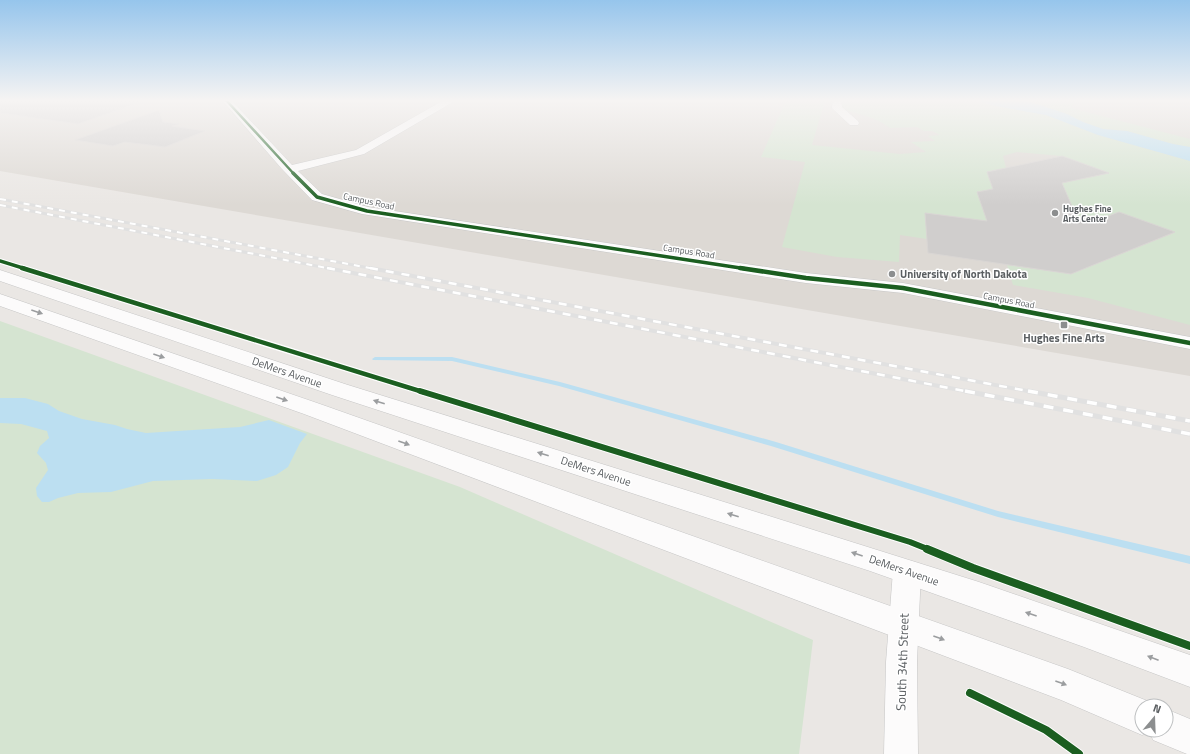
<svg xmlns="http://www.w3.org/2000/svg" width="1190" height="754" viewBox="0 0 1190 754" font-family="'Titillium Web',sans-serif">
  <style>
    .education { fill: #ddd9d4 }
    .green { fill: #d5e4d1 }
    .water { fill: #bcdff1 }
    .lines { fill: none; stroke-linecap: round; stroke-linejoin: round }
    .stream { fill: #bcdff1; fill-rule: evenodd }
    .building { fill: #d0cecd; stroke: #d9d6d4 }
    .street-casing { stroke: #c6c6c6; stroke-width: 1 }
    .secondary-casing { stroke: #c6c6c6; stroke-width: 1 }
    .street { fill: #fcfbfb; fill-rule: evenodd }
    .secondary { fill: #fcfbfb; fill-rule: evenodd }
    .rail-far2-casing { stroke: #e1e1e1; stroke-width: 3 }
    .rail-far1-casing { stroke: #e1e1e1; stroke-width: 4 }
    .rail-casing { stroke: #e1e1e1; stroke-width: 5 }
    .rail-far2 { stroke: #fff; stroke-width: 2; stroke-dasharray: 6; stroke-linecap: butt }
    .rail-far1 { stroke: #fff; stroke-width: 2.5; stroke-dasharray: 8; stroke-linecap: butt }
    .rail { stroke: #fff; stroke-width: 3.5; stroke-dasharray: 10; stroke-linecap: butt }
    .cycleway-far4-casing { stroke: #fff; stroke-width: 4 }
    .cycleway-far3-casing { stroke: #fff; stroke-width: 5.5 }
    .cycleway-far2-casing { stroke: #fff; stroke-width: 7 }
    .cycleway-far1-casing { stroke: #fff; stroke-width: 8 }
    .cycleway-casing { stroke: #fff; stroke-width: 10 }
    .cycleway-far4 { stroke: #1b5e20; stroke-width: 2.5 }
    .cycleway-far3 { stroke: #1b5e20; stroke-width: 3.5 }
    .cycleway-far2 { stroke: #1b5e20; stroke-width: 4.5 }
    .cycleway-far1 { stroke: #1b5e20; stroke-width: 6 }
    .cycleway { stroke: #1b5e20; stroke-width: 8 }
    .oneway { fill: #9b9d9f }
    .poi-dot { fill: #8c8e8f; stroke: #fff; stroke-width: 1.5 }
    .labels { text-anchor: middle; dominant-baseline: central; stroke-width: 3; stroke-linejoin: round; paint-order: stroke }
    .far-street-label { font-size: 9px; fill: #5a5e61; stroke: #fff }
    .far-poi-label { font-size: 9px; font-weight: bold; fill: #5a5e61; stroke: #fff; text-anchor: start }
    .poi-label { font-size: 11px; font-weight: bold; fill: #5a5e61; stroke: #fff; text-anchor: start }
    .street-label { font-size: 11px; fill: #5a5e61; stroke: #fff }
    .near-street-label { font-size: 13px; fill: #5a5e61; stroke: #fff }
  </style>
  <rect width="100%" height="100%" fill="#eae7e4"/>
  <path class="education" d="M0 100H1190V376L0 171Z"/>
  <g class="green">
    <path d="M786 100H825L812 145 900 154 926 152 911 142 935 141 928 136 940 135 932 131H924L917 127 890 128 881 122 872 118 840 108 838 100H973L988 104 1046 115 1098 135 1190 161V325L1088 298 1013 285 1007 265 1071 274 1174 233 1077 218 1062 183 1109 173 1061 156 1017 152 1003 156 1006 168 987 172 993 189 977 192 981 203 1020 208 1005 224 925 213 927 239 900 235 899 262 837 257 782 247 805 162 761 157Z"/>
    <path d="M1016 100H1076L1071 108 1190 139V147L1173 144 1127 131 1103 129 1075 119 1067 114 1031 102Z"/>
    <path d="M0 321 460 487 813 640 799 754H0Z"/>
  </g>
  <g class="water">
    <path d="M973 100H1016L1031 102 1067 114 1083 122 1103 129 1127 131 1173 144 1190 147V161L1098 135 1046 115 1001 107Z"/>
    <path d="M0 398H25L48 404 59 411 82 419 115 425 127 429 146 433 240 427 269 420 307 434 300 443 288 467 276 475 257 481 212 479 153 481 111 492 78 493 58 498 49 502H42L37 496 36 488 48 470 46 463 37 453 40 446 49 438 47 431 21 424 0 423Z"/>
  </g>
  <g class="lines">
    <path class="stream" d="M375 357H452L560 382 776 442 998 511 1190 556V564L998 517 771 446 559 386 452 361 373 360 372 359Z"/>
  </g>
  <g class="building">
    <path d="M0 100H138V103L78 124 0 113Z"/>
    <path d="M159 110 163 122 179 124 172 126 205 131 165 147 125 142 113 146 75 140Z"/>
    <path d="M1062 156 1109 173 1062 183 1077 218 1098 220 1119 212 1175 232 1071 274 928 253 925 213 987 221 977 192 993 189 987 172Z"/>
  </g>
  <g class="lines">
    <g class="street-casing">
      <g id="street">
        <path d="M222 100H231L292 165 356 150 444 100H454L453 102 364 154 298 171 322 194 368 207 806 273 903 283 1190 337V349L903 293 806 283 362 214 312 200 282 169Z"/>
        <path d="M833 100H841L842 107 858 121 859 123 858 125H850L834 110 832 108Z"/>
        <path d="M907 560 917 563 921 571 917 662 918 754H884L886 662 893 571 897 563Z"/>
      </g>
    </g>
    <g class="secondary-casing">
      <g id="secondary">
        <path d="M0 270 348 385 766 515 979 582 1190 655V687L1084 647 870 571 332 395 0 281Z"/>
        <path d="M0 294 320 404 1068 669 1155 704V706H1142V730H1166V709L1190 719V754H1187L1153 740 1150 732 1142 735 1061 700 304 414 0 306Z"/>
      </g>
    </g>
    <use href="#street" class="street"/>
    <use href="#secondary" class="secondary"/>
    <g class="rail-far2-casing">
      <g id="rail-far2">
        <path d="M0 199 375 269"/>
        <path d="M0 205 332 269"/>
      </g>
    </g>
    <g class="rail-far1-casing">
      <g id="rail-far1">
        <path d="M327 268 970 392"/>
        <path d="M370 268 1033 392"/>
      </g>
    </g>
    <g class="rail-casing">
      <g id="rail">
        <path d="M965 391 1190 434"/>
        <path d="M1028 391 1190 421"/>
      </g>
    </g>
    <use href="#rail-far2" class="rail-far2"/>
    <use href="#rail-far1" class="rail-far1"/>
    <use href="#rail" class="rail"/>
    <g class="cycleway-far4-casing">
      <path id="cycleway-far4" d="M226 100 294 174"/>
    </g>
    <g class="cycleway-far3-casing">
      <g id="cycleway-far3">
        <path d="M293 173 317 197 367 211 747 269"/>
        <path d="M0 261 26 269"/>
      </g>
    </g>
    <g class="cycleway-far2-casing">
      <g id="cycleway-far2">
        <path d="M22 268 423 392"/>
        <path d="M740 268 806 278 903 288 1190 343"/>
      </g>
    </g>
    <g class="cycleway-far1-casing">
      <path id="cycleway-far1" d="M420 391 910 542 930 550"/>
    </g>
    <g class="cycleway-casing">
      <g id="cycleway">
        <path d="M927 549 973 568 1190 646"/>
        <path d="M970 693 1046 730 1079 754"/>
      </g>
    </g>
    <use href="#cycleway-far4" class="cycleway-far4"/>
    <use href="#cycleway-far3" class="cycleway-far3"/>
    <use href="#cycleway-far2" class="cycleway-far2"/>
    <use href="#cycleway-far1" class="cycleway-far1"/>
    <use href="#cycleway" class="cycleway"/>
  </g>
  <defs><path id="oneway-solid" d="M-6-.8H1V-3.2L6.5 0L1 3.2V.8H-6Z"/></defs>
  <g class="oneway">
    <use href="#oneway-solid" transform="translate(37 312) rotate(19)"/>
    <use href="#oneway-solid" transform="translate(159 356) rotate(19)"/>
    <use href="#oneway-solid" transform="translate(282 399) rotate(19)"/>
    <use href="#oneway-solid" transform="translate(379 402) rotate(-163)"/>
    <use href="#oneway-solid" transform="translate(404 443) rotate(20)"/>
    <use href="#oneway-solid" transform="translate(543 454) rotate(-162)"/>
    <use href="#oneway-solid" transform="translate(733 515) rotate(-162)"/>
    <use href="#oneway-solid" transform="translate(857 554) rotate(-161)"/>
    <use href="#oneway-solid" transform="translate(1031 614) rotate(-161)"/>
    <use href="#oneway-solid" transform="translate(939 638) rotate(20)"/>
    <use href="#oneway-solid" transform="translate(1153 658) rotate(-159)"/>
    <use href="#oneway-solid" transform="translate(1061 683) rotate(20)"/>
  </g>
  <linearGradient id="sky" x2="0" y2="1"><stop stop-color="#96c5ec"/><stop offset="0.49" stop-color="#f6f4f3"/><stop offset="1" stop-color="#f6f4f3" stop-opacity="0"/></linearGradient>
  <rect width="1190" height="205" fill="url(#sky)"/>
  <g class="poi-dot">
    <circle cx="1055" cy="213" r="4"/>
    <circle cx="892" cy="274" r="4"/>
    <rect x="1060" y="321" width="8" height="8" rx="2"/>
  </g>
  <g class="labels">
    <g class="far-street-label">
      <text transform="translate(369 201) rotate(12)">Campus Road</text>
      <text transform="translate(689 251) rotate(9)">Campus Road</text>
      <text transform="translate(1009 300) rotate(11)">Campus Road</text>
    </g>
    <g class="far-poi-label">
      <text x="1063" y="208">Hughes Fine<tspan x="1063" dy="10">Arts Center</tspan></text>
    </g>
    <g class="poi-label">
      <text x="900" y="274">University of North Dakota</text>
      <text x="1064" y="338" text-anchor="middle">Hughes Fine Arts</text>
    </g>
    <g class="street-label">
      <text transform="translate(287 372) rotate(19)">DeMers Avenue</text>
      <text transform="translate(596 471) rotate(18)">DeMers Avenue</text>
      <text transform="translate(904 570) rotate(19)">DeMers Avenue</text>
    </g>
    <g class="near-street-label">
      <text transform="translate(902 662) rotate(-88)">South 34th Street</text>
    </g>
  </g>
  <g transform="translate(1154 718) rotate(19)"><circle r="19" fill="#ffffff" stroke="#bdbfc0"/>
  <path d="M0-3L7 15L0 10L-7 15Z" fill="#8c8e8f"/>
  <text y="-6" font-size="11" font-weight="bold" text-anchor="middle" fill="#5a5e61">N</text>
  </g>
</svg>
